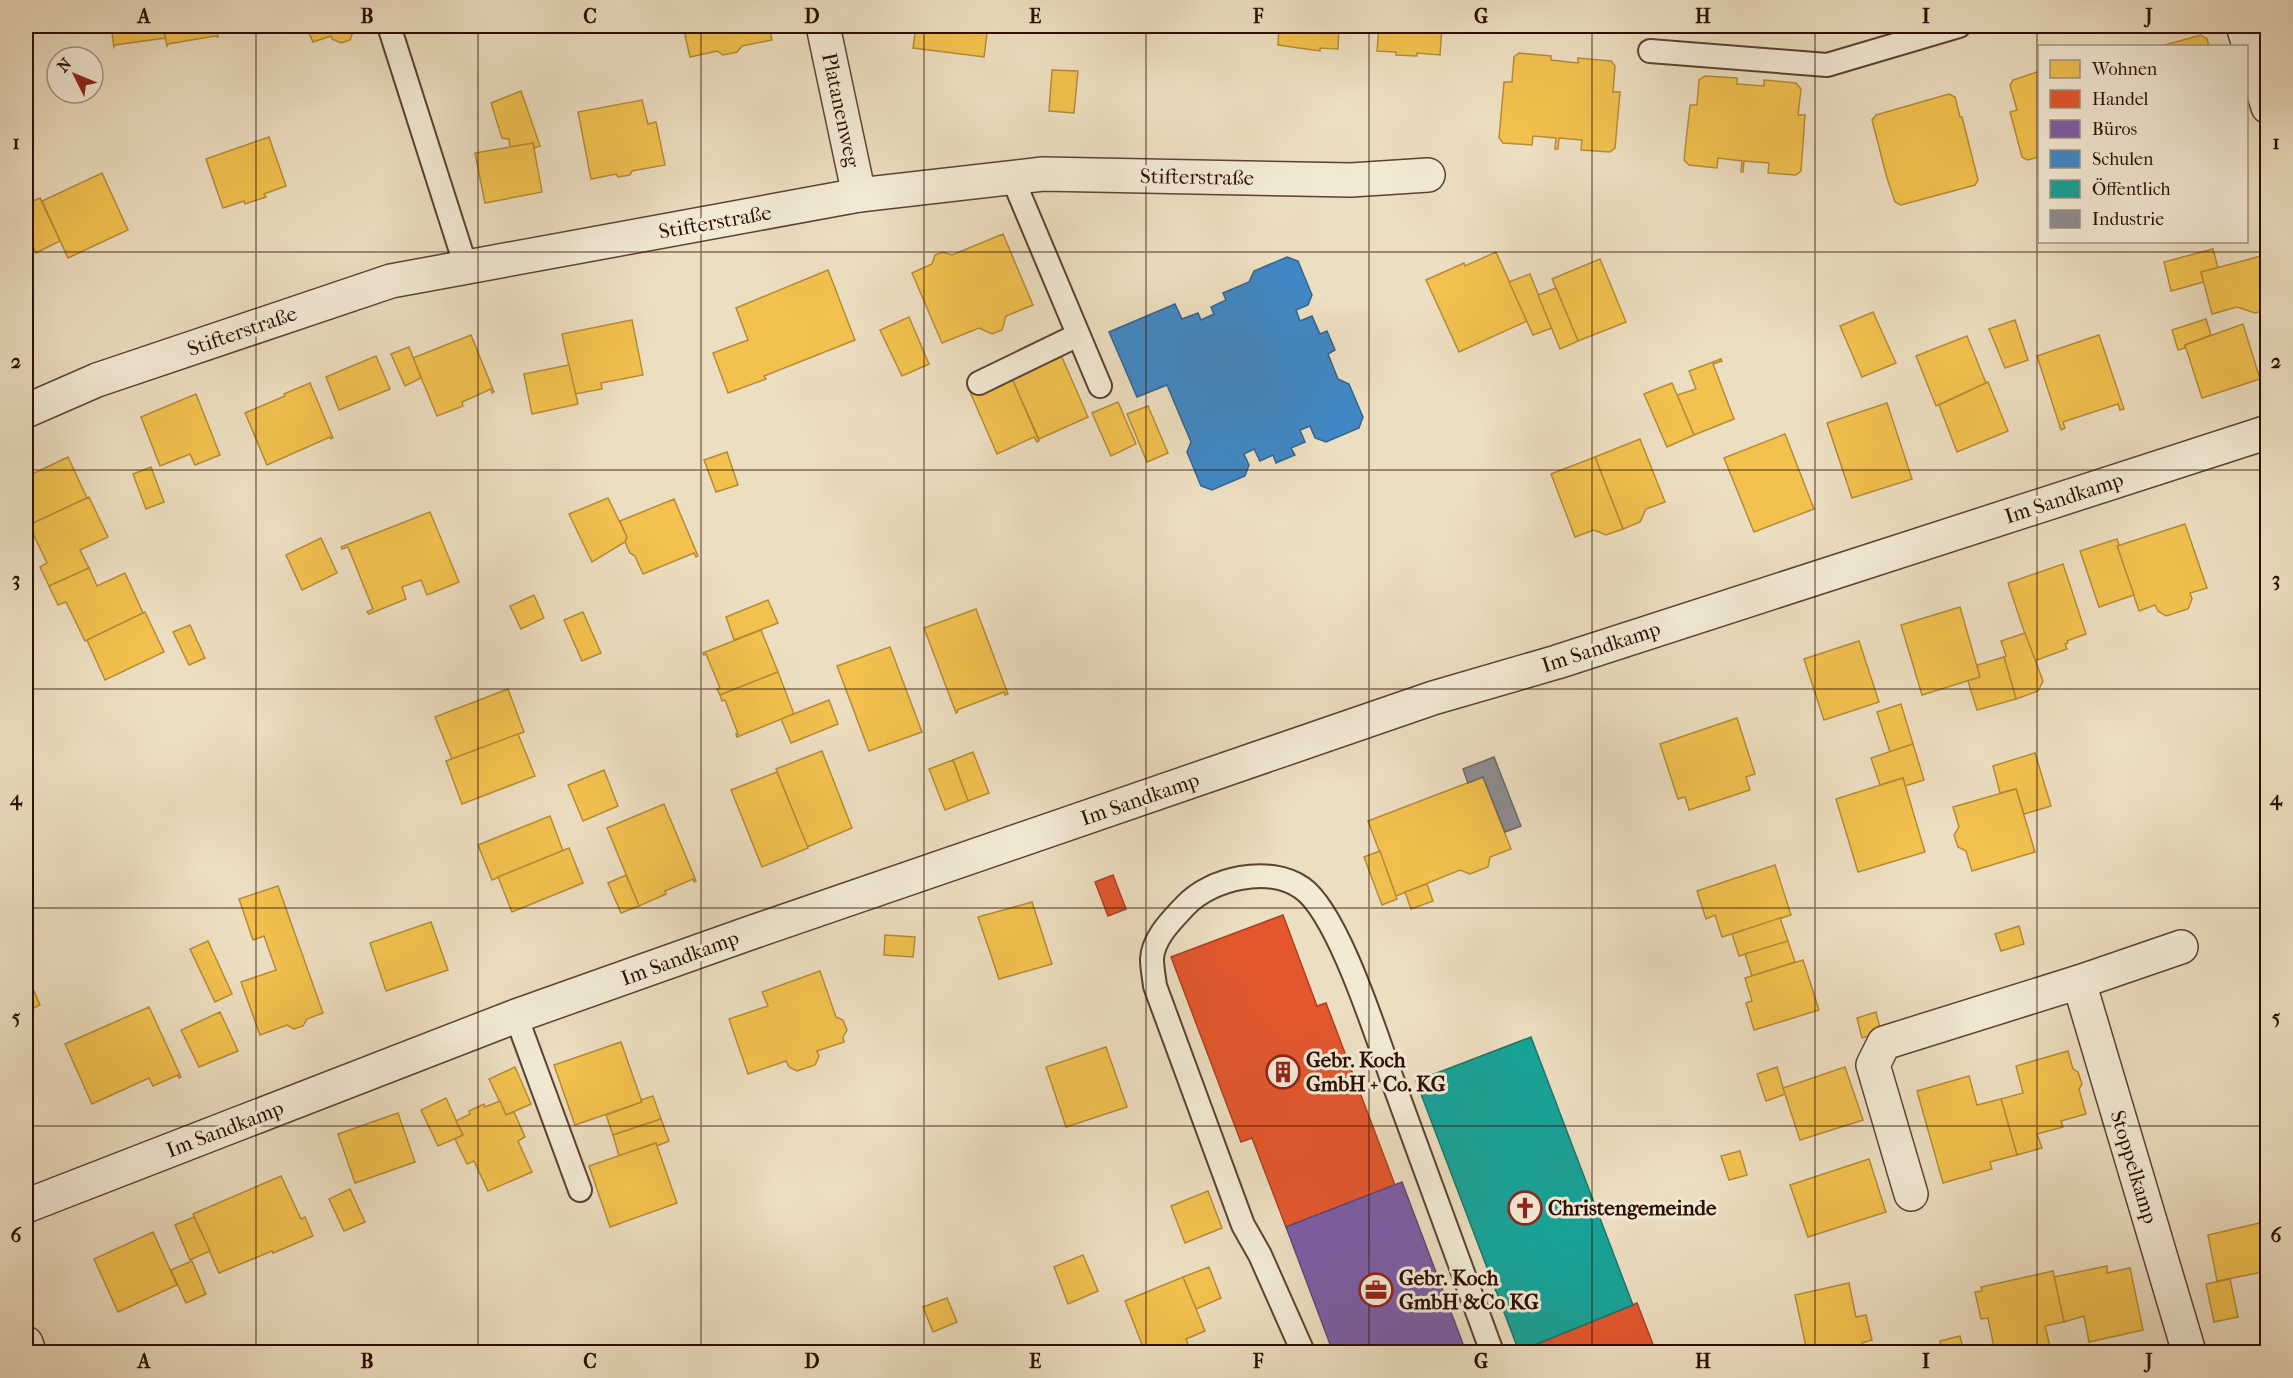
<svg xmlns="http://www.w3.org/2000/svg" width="2293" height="1378" viewBox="0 0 2293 1378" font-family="'IM FELL French Canon',serif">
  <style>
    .homes { fill: #f2c14e; stroke: #b78b37; stroke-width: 1.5 }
    .shops { fill: #e4572e; stroke: #ad4121; stroke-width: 1.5 }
    .offices { fill: #7b5ea7; stroke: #634676; stroke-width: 1.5 }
    .schools { fill: #3f88c5; stroke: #39638a; stroke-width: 1.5 }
    .public { fill: #17a398; stroke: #1d766b; stroke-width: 1.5 }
    .industry { fill: #8d8d92; stroke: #706767; stroke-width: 1.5 }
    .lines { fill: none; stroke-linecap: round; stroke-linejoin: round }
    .lane-casing { stroke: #5c4232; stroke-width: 26 }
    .street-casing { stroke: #5c4232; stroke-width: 36 }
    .lane { stroke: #f3ead6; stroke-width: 22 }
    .street { stroke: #f3ead6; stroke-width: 33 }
    .grid { fill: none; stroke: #2c0e02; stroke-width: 1.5; stroke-opacity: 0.55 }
    .labels { text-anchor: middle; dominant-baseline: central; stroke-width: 6; stroke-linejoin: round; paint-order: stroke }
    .street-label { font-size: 21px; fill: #2c0e02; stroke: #f3ead6 }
    .poi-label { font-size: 21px; font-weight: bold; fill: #2c0e02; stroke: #f3ead6; text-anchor: start }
    .neatline { fill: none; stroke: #2c0e02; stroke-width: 2 }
    .grid-label { font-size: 20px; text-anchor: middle; font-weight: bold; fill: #2c0e02 }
  </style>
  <rect width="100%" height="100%" fill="#ecdec0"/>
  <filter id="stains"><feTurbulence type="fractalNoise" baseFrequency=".00333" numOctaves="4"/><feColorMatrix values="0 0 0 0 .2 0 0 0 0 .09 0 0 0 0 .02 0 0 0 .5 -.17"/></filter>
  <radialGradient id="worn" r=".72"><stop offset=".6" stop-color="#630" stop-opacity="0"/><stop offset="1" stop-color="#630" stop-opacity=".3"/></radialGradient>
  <g class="homes">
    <path d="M111 26H163L165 38 115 45 114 47Z"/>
    <path d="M163 26H216L218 37 215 36 168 44 167 46Z"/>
    <path d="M306 26H363L354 29 350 40 341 43 332 39 331 36 313 42Z"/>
    <path d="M683 26H769L772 40 742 46 737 52 723 55 717 51 690 57Z"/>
    <path d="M916 26H988L984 57 913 48Z"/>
    <path d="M1279 26H1339L1338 49 1320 48V51L1278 45Z"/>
    <path d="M1379 26H1442L1440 55 1417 53V56L1396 55V52L1377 51Z"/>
    <path d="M2201 35 2207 39 2209 46H2161Z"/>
    <path d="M1519 53 1551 56V60L1578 63V58L1611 61 1615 66 1613 92H1620L1615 148 1610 152 1581 150 1582 140 1559 138 1558 149H1555L1556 138 1533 136 1532 145 1503 143 1499 138 1504 82H1512L1514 57Z"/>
    <path d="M1052 70 1078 71 1074 113 1049 111Z"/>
    <path d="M2040 71V157L2027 160 2022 157 2010 112 2017 110 2010 85 2013 80Z"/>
    <path d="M1705 76 1737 78V84L1764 86V80L1796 83 1801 89 1798 115H1805L1801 171 1796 175 1768 173 1769 163 1744 161 1743 172H1741L1742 161 1718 158 1717 168 1689 165 1684 160 1690 105H1697L1699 80Z"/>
    <path d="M521 91 540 146 534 148 533 143 510 147 509 139 502 138 491 103Z"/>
    <path d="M1949 94 1955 97 1960 117H1962L1978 180 1975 185 1901 205 1895 202 1887 178 1872 120 1876 115Z"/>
    <path d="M642 100 648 124 656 122 665 165 632 171 630 175 618 177 616 174 591 179 578 112Z"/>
    <path d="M269 137 286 186 264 194 266 197 245 204 244 201 223 208 206 159Z"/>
    <path d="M533 143 542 192 485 203 475 153Z"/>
    <path d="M102 173 128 230 68 258 42 201Z"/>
    <path d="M40 198 60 241 36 253 26 229V204Z"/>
    <path d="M1003 234 1033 305 1006 316 1002 330 992 334 979 328 942 343 912 273 932 264 935 255 943 252 952 255Z"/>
    <path d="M2213 249 2218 268 2201 272 2204 282 2171 291 2164 262Z"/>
    <path d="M1496 252 1527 321 1459 352 1426 280 1464 263 1465 266Z"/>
    <path d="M2265 255 2268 263V310L2255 313 2237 307 2212 314 2201 272Z"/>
    <path d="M1600 259 1626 322 1578 341 1552 279Z"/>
    <path d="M828 270 855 340 764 376 766 379 728 393 713 353 748 340 736 308Z"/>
    <path d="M1530 274 1552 328 1533 335 1509 282Z"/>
    <path d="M1556 288 1578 341 1560 349 1538 295Z"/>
    <path d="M1873 312 1896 363 1862 377 1840 326Z"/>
    <path d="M909 317 929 364 902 376 880 330Z"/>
    <path d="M2206 319 2211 335 2185 345V348L2178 350 2172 330Z"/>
    <path d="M632 320 643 375 601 383 602 389 575 394 562 334Z"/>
    <path d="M2015 320 2028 360 2005 368 1989 329Z"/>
    <path d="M2243 324 2260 379 2202 398 2185 345Z"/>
    <path d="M471 335 494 392 492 393 491 389 462 402 463 406 437 416 413 358Z"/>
    <path d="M2099 335 2124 409 2120 410 2118 404 2063 422 2065 428 2061 430 2037 356Z"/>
    <path d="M1967 336 1986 383 1936 406 1916 356Z"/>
    <path d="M409 347 421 378 405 386 391 354Z"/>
    <path d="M1061 355 1088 417 1039 439 1011 377Z"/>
    <path d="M376 356 390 389 339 410 326 377Z"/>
    <path d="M1721 359 1722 361 1713 364 1734 419 1694 435 1677 395 1696 389 1689 371Z"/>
    <path d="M569 365 578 404 532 414 524 374Z"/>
    <path d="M1010 374 1039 441 1037 442 1034 437 997 454 970 392Z"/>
    <path d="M1988 382 2008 431 1957 452 1939 405Z"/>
    <path d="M310 383 333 438 331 439 330 437 267 465 245 413 285 396 284 394Z"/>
    <path d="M1672 383 1694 435 1667 447 1644 394Z"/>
    <path d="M196 394 220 455 195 465 190 454 160 466 141 417Z"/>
    <path d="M1118 402 1136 444 1111 456 1092 413Z"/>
    <path d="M1887 403 1912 479 1852 498 1827 423Z"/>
    <path d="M1148 406 1168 453 1147 462 1127 414Z"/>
    <path d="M1785 434 1814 509 1754 532 1724 458Z"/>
    <path d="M1640 439 1665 502 1646 509 1640 522 1623 529 1595 457Z"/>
    <path d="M727 452 738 485 716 492 704 460Z"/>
    <path d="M68 457 87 498 27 526 26 522V477Z"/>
    <path d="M1595 457 1623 529 1606 535 1594 530 1575 537 1551 474Z"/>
    <path d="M151 467 164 502 146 509 133 474Z"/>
    <path d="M89 497 108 537 80 550 89 568 49 586 40 567 47 563 29 525Z"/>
    <path d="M608 498 627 537 625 542 592 562 569 514Z"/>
    <path d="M674 499 698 556 696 557 694 553 643 574 635 556 630 553 625 542 627 537 620 521Z"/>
    <path d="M430 512 459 582 427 595 421 580 402 587 406 599 369 614 367 612 373 609 348 547 342 549 341 547Z"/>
    <path d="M2185 524 2207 588 2190 593 2192 599 2188 609 2166 616 2158 611 2155 605 2139 611 2117 546Z"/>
    <path d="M321 538 337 573 302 590 286 555Z"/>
    <path d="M2117 539 2119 545 2117 546 2134 595 2099 607 2080 551Z"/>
    <path d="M2063 564 2086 634 2067 641 2068 643 2065 644 2067 649 2034 661 2008 583Z"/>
    <path d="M89 568 97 586 125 573 143 613 85 641 66 602 58 605 49 586Z"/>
    <path d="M534 595 544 618 521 629 510 606Z"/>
    <path d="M768 600 778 623 734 640 726 617Z"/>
    <path d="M1960 607 1980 677 1922 695 1901 625Z"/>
    <path d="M976 609 1008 694 1005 695 1004 692 957 710 958 712 956 713 924 628Z"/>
    <path d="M145 612 164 652 105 680 87 640Z"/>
    <path d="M583 612 601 653 582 661 564 620Z"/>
    <path d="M190 625 205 658 189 665 173 632Z"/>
    <path d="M761 630 778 672 720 695 717 689 720 688 706 654 704 655 703 653Z"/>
    <path d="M2025 633 2043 681 2038 691 2016 699 2004 657 2006 656 2001 641Z"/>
    <path d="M1859 641 1879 702 1824 720 1804 659Z"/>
    <path d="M890 647 922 732 869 751 837 666Z"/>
    <path d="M2004 657 2016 699 1977 710 1968 681 1980 677 1977 665Z"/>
    <path d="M778 672 794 714 737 737 736 734H738L725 700 722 701 720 695Z"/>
    <path d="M508 689 524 732 452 759 435 717Z"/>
    <path d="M829 700 838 724 791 743 781 719Z"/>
    <path d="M1901 704 1913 744 1890 752 1877 712Z"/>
    <path d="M1737 718 1755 774 1746 777 1750 790 1689 810 1685 797 1678 799 1660 744Z"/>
    <path d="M518 734 535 776 462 804 446 761Z"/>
    <path d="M1913 744 1924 780 1905 786 1903 778 1880 785 1871 758Z"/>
    <path d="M822 751 852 828 807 847 776 769Z"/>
    <path d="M973 752 989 793 968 801 953 760Z"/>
    <path d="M2035 753 2051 806 2024 814 2016 789 2000 793 1993 766Z"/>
    <path d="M953 760 968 801 945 810 929 769Z"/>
    <path d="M604 770 618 806 583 821 568 785Z"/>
    <path d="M777 772 808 848 762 867 731 790Z"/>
    <path d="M1483 777 1511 849 1490 857 1488 867 1470 874 1460 870 1396 896 1368 821Z"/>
    <path d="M1903 778 1925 852 1858 872 1836 799Z"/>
    <path d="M2016 789 2035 852 1972 871 1966 851 1958 847 1954 835 1959 827 1953 807Z"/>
    <path d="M664 804 696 881 694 882 693 879 665 891 666 894 639 906 607 828Z"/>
    <path d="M550 816 563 851 492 880 478 845Z"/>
    <path d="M569 848 583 883 512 912 498 877Z"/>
    <path d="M1380 851 1397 899 1382 905 1364 857Z"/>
    <path d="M1775 865 1791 915 1722 937 1715 915 1706 919 1697 891Z"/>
    <path d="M626 875 639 906 621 913 608 883Z"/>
    <path d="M1427 884 1433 901 1411 909 1405 892Z"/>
    <path d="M278 886 323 1013 307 1019 303 1026 294 1029 287 1025 260 1035 241 982 276 970 264 936 253 940 239 899Z"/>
    <path d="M1032 902 1052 964 999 979 978 917Z"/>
    <path d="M1780 918 1788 941 1739 956 1732 934Z"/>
    <path d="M431 922 448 970 386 991 370 943Z"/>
    <path d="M2019 926 2024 944 2001 951 1995 934Z"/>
    <path d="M885 935 915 937 913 957 884 955Z"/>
    <path d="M208 941 232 994 215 1002 190 949Z"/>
    <path d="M1788 941 1795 962 1752 976 1745 954Z"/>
    <path d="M1803 960 1819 1010 1754 1030 1746 1003 1752 1001 1745 978Z"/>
    <path d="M820 971 836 1017 843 1020 847 1030 843 1037 844 1042 817 1051 819 1056 815 1065 797 1071 789 1067 786 1061 748 1074 729 1019 768 1006 762 992Z"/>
    <path d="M28 977 40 1005 26 1012V978Z"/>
    <path d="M149 1007 181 1077 179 1078 178 1075 153 1086 149 1078 92 1104 65 1044Z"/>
    <path d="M220 1012 238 1051 199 1067 181 1030Z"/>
    <path d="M1876 1012 1881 1032 1862 1038 1857 1018Z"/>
    <path d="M621 1042 642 1102 575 1125 554 1065Z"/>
    <path d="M1106 1047 1127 1107 1066 1127 1046 1067Z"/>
    <path d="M2068 1051 2073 1069 2078 1072 2082 1084 2079 1089 2086 1114 2061 1121 2063 1127 2037 1134 2042 1148 2017 1155 2001 1099 2023 1093 2016 1066Z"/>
    <path d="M515 1067 531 1104 506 1115 489 1079Z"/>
    <path d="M1777 1067 1785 1094 1766 1101 1757 1074Z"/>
    <path d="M1845 1067 1863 1120 1800 1140 1783 1088Z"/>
    <path d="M1969 1076 1977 1105 2001 1099 2017 1155 1990 1162 1992 1169 1943 1183 1917 1091Z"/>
    <path d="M653 1096 661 1119 613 1135 606 1115 642 1102 641 1100Z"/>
    <path d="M446 1098 463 1135 438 1146 421 1110Z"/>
    <path d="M500 1101 506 1115 514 1112 525 1137 518 1141 532 1172 488 1191 474 1161 467 1164 455 1139 463 1135 456 1121 470 1114 469 1111 484 1104 485 1107Z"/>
    <path d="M398 1113 415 1162 355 1183 338 1134Z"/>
    <path d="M661 1119 669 1141 657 1146 656 1143 619 1156 613 1135Z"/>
    <path d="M656 1143 677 1203 610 1227 589 1166Z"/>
    <path d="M1740 1151 1747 1175 1729 1180 1721 1156Z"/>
    <path d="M1869 1159 1886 1212 1808 1237 1790 1185Z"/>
    <path d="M281 1176 301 1219 305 1217 313 1236 273 1253 272 1251 219 1273 193 1214Z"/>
    <path d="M350 1189 365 1222 344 1231 329 1199Z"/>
    <path d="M1208 1191 1222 1228 1185 1243 1171 1206Z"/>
    <path d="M194 1217 210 1251 190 1260 175 1225Z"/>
    <path d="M2264 1222 2268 1236V1271L2217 1281 2208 1235Z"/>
    <path d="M153 1232 177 1285 118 1312 94 1259Z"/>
    <path d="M1083 1255 1098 1291 1068 1304 1054 1267Z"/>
    <path d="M192 1261 206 1294 186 1303 171 1270Z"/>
    <path d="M2107 1266V1273L2130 1268 2143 1330 2089 1342 2084 1316 2064 1322 2054 1277Z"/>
    <path d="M1209 1267 1221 1298 1196 1309 1183 1277Z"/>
    <path d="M2053 1271 2064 1322 2045 1326 2051 1350 2040 1352H1995L1988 1318 1981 1319 1975 1292 1982 1291 1981 1287Z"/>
    <path d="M1183 1277 1205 1331 1186 1339 1191 1352H1167L1165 1348 1145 1352 1125 1301Z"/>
    <path d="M2230 1279 2238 1317 2214 1322 2206 1284Z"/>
    <path d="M1849 1283 1856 1317 1866 1315 1872 1340 1862 1343V1346L1834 1352H1807L1795 1295Z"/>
    <path d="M947 1298 957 1322 933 1332 923 1307Z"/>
    <path d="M1960 1336 1964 1352H1942L1940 1341Z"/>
  </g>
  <g class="shops">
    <path d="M1113 875 1126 909 1108 916 1095 882Z"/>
    <path d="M1283 915 1317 1006 1326 1003 1395 1185 1286 1227 1252 1138 1241 1142 1171 957Z"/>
    <path d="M1637 1303 1656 1352H1544L1540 1343Z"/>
  </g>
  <path class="offices" d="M1402 1182 1466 1352H1333L1286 1227Z"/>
  <path class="schools" d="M1287 257 1298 261 1312 295 1308 305 1296 310 1300 321 1312 316 1320 334 1327 331 1335 350 1328 354 1338 379 1349 384 1363 417 1359 428 1326 442 1315 438 1310 426 1300 430 1305 442 1291 448 1295 455 1276 463 1273 455 1260 461 1254 449 1244 454 1249 465 1245 476 1212 490 1201 486 1187 452 1191 442 1167 385 1137 397 1109 332 1175 304 1182 319 1198 313 1201 320 1214 314 1211 307 1226 300 1223 293 1249 282 1254 271Z"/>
  <path class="public" d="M1531 1037 1633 1305 1517 1352 1515 1351 1518 1349 1416 1081Z"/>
  <path class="industry" d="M1494 757 1521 826 1505 832 1483 777 1468 783 1463 769Z"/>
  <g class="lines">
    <g class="lane-casing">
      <g id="lane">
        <path d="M389 26 466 267"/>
        <path d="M1650 51 1827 65 1959 26"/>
        <path d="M1012 177 1100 386"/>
        <path d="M979 383 1078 335"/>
        <path d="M516 1016 580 1190"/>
        <path d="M1303 1352 1260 1255 1243 1225 1155 986C1154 977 1152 968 1152 959 1153 938 1172 920 1185 906 1211 878 1269 865 1302 888 1338 913 1376 1035 1392 1079 1426 1170 1459 1261 1492 1352"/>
      </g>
    </g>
    <g class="street-casing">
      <g id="street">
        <path d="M823 26 859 195"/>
        <path d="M2243 26 2268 107"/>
        <path d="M26 411 97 380 391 281 859 195 1043 174 1351 180 1428 175"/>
        <path d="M2079 982 2181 947"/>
        <path d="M1911 1194 1873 1065 1884 1043 2079 982 2189 1352"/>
        <path d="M26 1206 516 1016 747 934 1433 698 1557 662 2268 432"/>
        <path d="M26 1343 29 1352"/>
      </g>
    </g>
    <use href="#lane" class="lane"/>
    <use href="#street" class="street"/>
  </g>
  <path class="grid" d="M256 26V1352M478 26V1352M701 26V1352M924 26V1352M1146 26V1352M1369 26V1352M1592 26V1352M1815 26V1352M2037 26V1352M26 252H2268M26 470H2268M26 689H2268M26 908H2268M26 1126H2268"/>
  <defs>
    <g id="building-ring" transform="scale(1.725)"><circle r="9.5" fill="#f3ead6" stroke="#8f2418" stroke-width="1.5"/><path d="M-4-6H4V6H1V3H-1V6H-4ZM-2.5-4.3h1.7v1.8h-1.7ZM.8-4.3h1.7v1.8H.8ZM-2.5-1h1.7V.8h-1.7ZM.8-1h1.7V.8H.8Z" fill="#8f2418"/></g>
    <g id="church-ring" transform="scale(1.725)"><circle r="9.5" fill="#f3ead6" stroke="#8f2418" stroke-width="1.5"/><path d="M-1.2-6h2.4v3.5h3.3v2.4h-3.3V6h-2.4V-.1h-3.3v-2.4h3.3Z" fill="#8f2418"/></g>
    <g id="office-ring" transform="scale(1.725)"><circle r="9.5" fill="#f3ead6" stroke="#8f2418" stroke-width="1.5"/><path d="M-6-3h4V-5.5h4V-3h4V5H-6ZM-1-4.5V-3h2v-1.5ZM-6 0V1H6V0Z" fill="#8f2418"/></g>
  </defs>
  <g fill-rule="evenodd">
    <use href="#building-ring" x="1283" y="1072"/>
    <use href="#church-ring" x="1525" y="1208"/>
    <use href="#office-ring" x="1376" y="1290"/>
  </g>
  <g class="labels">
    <g class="street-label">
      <text transform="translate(841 110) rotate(78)">Platanenweg</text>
      <text transform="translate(1197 177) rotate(1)">Stifterstraße</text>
      <text transform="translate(715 222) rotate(-10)">Stifterstraße</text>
      <text transform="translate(242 331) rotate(-19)">Stifterstraße</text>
      <text transform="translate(2064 498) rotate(-18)">Im Sandkamp</text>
      <text transform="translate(1601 647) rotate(-18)">Im Sandkamp</text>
      <text transform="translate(1140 799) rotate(-19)">Im Sandkamp</text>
      <text transform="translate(680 958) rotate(-20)">Im Sandkamp</text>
      <text transform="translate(225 1129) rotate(-21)">Im Sandkamp</text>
      <text transform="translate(2134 1167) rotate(73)">Stoppelkamp</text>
    </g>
    <g class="poi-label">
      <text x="1306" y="1060">Gebr. Koch<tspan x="1306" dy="24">GmbH + Co. KG</tspan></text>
      <text x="1548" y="1208">Christengemeinde</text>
      <text x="1399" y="1278">Gebr. Koch<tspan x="1399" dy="24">GmbH &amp;Co KG</tspan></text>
    </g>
  </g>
  <rect width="2293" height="1378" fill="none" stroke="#ecdec0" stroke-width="66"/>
  <rect x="2038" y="45" width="210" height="198" fill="#f3ead6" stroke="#a39281" stroke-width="1.5"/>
  <rect x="2050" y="60" width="30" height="18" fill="#f2c14e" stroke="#a39281" stroke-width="1.5"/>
  <text x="2092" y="75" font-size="18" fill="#2c0e02">Wohnen</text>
  <rect x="2050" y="90" width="30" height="18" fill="#e4572e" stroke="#a39281" stroke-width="1.5"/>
  <text x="2092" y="105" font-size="18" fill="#2c0e02">Handel</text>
  <rect x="2050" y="120" width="30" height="18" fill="#7b5ea7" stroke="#a39281" stroke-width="1.5"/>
  <text x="2092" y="135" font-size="18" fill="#2c0e02">Büros</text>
  <rect x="2050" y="150" width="30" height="18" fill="#3f88c5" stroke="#a39281" stroke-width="1.5"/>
  <text x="2092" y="165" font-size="18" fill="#2c0e02">Schulen</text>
  <rect x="2050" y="180" width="30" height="18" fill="#17a398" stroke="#a39281" stroke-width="1.5"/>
  <text x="2092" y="195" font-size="18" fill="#2c0e02">Öffentlich</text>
  <rect x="2050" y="210" width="30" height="18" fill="#8d8d92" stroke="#a39281" stroke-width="1.5"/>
  <text x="2092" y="225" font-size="18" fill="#2c0e02">Industrie</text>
  <g transform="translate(75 75) rotate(313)"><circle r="28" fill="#f3ead6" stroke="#a39281" stroke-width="1.5"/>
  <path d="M0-4.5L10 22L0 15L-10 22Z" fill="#8f2418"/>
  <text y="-9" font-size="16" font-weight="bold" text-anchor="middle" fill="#2c0e02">N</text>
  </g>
  <rect x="33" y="33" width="2227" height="1312" class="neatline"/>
  <g class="grid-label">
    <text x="144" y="23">A</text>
    <text x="367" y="23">B</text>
    <text x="590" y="23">C</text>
    <text x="812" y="23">D</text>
    <text x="1035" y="23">E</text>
    <text x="1258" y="23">F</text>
    <text x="1481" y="23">G</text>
    <text x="1703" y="23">H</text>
    <text x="1926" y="23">I</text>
    <text x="2149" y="23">J</text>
    <text x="16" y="149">1</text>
    <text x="2276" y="149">1</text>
    <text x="16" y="368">2</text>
    <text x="2276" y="368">2</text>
    <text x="16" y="586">3</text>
    <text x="2276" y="586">3</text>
    <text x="16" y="805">4</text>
    <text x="2276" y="805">4</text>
    <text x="16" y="1024">5</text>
    <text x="2276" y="1024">5</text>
    <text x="16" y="1242">6</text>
    <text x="2276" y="1242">6</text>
    <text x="144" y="1368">A</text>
    <text x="367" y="1368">B</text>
    <text x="590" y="1368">C</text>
    <text x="812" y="1368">D</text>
    <text x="1035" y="1368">E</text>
    <text x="1258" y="1368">F</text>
    <text x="1481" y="1368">G</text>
    <text x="1703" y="1368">H</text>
    <text x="1926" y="1368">I</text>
    <text x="2149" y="1368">J</text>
  </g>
  <rect width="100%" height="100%" filter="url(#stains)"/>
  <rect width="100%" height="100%" fill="url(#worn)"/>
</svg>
